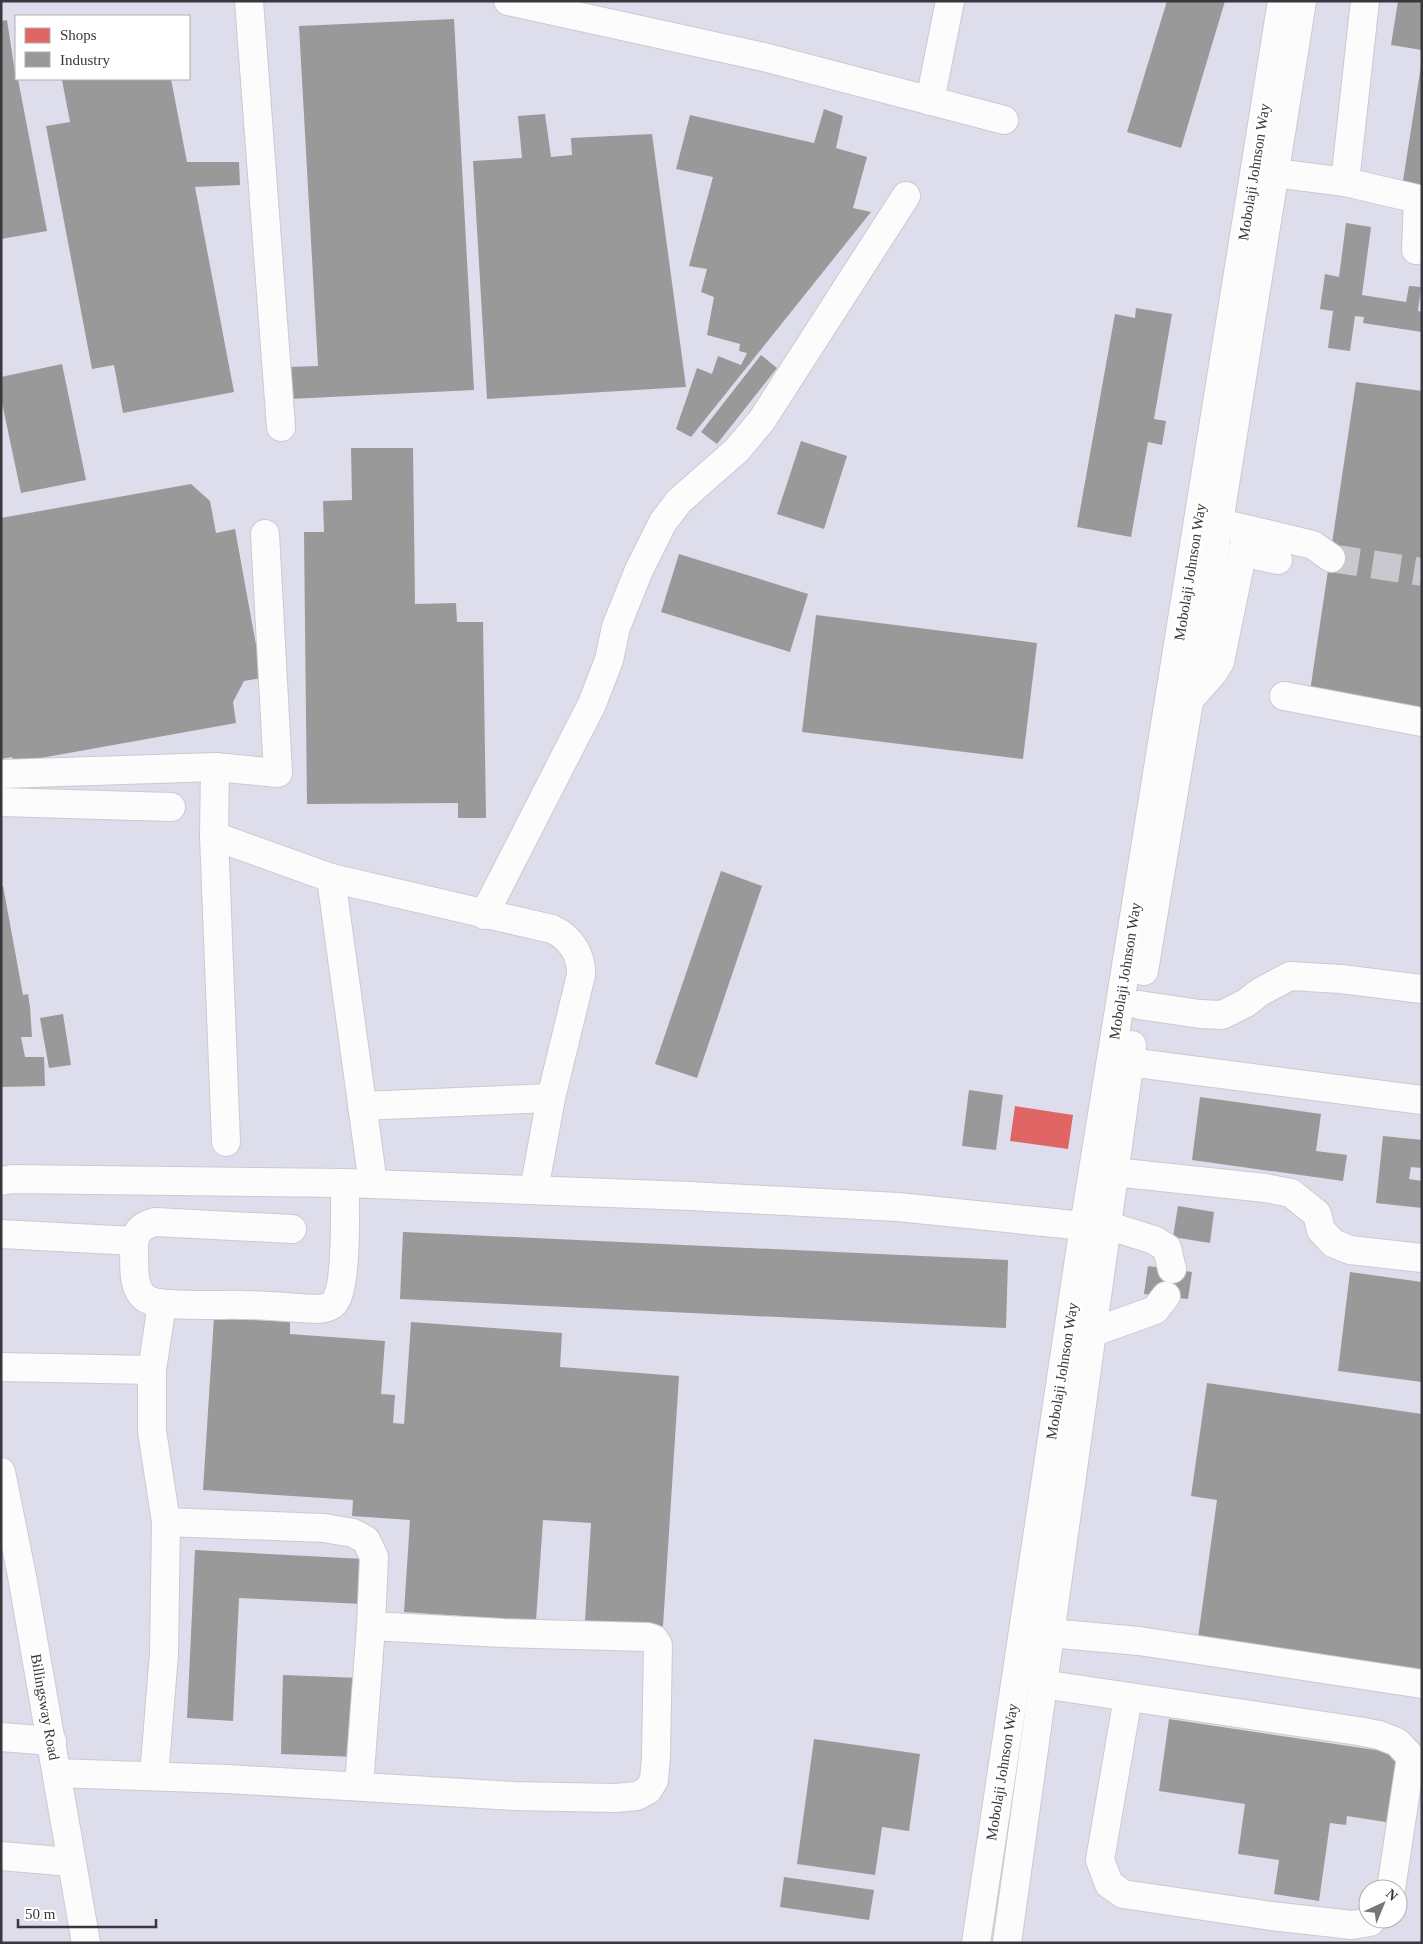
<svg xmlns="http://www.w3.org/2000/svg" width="1423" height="1944" viewBox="0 0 1423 1944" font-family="'Times New Roman',serif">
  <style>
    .built { fill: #deddec; fill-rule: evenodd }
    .shops { fill: #e06666 }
    .industry { fill: #999 }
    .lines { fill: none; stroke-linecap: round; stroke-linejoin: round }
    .minor-tunnel { stroke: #c9c8cf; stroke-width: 28; stroke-dasharray: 28 14; stroke-linecap: butt }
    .minor-casing { stroke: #cacad0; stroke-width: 30 }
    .minor { stroke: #fcfcfd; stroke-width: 28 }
    .labels { text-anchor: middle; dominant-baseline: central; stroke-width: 5; stroke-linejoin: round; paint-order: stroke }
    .street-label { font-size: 15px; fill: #37373d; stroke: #fff }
  </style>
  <rect width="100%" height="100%" fill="#edecf4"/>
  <path class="built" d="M1 1H1422V1943H1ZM16 16H189V79H16ZM1368 1889H1398V1919H1368Z"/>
  <path class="shops" d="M1015 1106 1073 1115 1068 1149 1010 1141Z"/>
  <g class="industry">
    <path d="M1167 1H1225L1181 148 1127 132Z"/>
    <path d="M1398 1H1422V50L1391 45Z"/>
    <path d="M454 19 474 390 289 399 287 367 318 366 299 26Z"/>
    <path d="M7 20 16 79H18L47 231 1 239V21Z"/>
    <path d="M1421 66H1422V190L1402 187Z"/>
    <path d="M68 79H171L187 162H239L240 185 195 187 234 392 123 413 114 365 92 369 46 126 70 122 62 80Z"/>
    <path d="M824 109 843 116 836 148 867 157 853 208 871 212 691 437 676 429 697 368 712 374 718 356 741 365 747 353 739 351 740 344 707 335 714 297 701 292 707 269 689 266 713 177 676 169 690 115 814 143Z"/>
    <path d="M545 114 551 157 572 155 571 138 652 134 686 387 487 399 473 161 522 158 518 116Z"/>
    <path d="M1346 223 1371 227 1362 295 1406 302 1409 286 1421 287 1418 311 1422 312V332L1363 323 1364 317 1355 316 1350 351 1328 348 1333 311 1320 309 1325 274 1339 277Z"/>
    <path d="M1136 308 1172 314 1154 419 1166 421 1162 445 1148 442 1131 537 1077 527 1115 314 1135 318Z"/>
    <path d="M761 355 777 368 717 444 701 432Z"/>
    <path d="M62 364 86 480 21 493 1 398V377Z"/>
    <path d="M1356 382 1422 391V718L1309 698Z"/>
    <path d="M801 441 847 456 824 529 777 514Z"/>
    <path d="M351 448H413L415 604 456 603 457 622H483L486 818H458V803L307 804 304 532H324L323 501 352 500Z"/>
    <path d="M191 484 210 501 216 533 235 529 262 678 244 681 233 702 236 723 13 763 12 757 1 759V518Z"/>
    <path d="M679 554 808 594 790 652 661 612Z"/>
    <path d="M816 615 1037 643 1023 759 802 732Z"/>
    <path d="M721 871 762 886 697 1078 655 1064Z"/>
    <path d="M1 886H3L23 995 28 994 30 1007 32 1037H21L25 1057H44L45 1086 1 1087Z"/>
    <path d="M63 1014 71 1065 49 1068 40 1018Z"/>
    <path d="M969 1090 1003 1095 996 1150 962 1146Z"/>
    <path d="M1200 1097 1321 1114 1316 1151 1347 1155 1343 1181 1192 1160Z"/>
    <path d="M1383 1136 1422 1140V1168L1411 1167 1409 1179 1422 1181V1208L1376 1203Z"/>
    <path d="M1178 1206 1214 1212 1210 1243 1173 1237Z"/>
    <path d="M403 1232 1008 1260 1006 1328 400 1299Z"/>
    <path d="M1148 1266 1192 1272 1188 1299 1144 1294Z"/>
    <path d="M1350 1272 1422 1282V1382L1338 1371Z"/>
    <path d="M214 1317 290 1322V1334L385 1341 381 1394 395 1395 393 1423 404 1424 411 1322 562 1333 560 1367 679 1376 663 1626 585 1621 591 1523 543 1520 536 1621 404 1612 410 1520 352 1516 353 1500 203 1490Z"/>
    <path d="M1207 1383 1422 1414V1672L1198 1638 1217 1500 1191 1496Z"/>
    <path d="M195 1550 364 1559 362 1604 239 1598 233 1721 187 1718Z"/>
    <path d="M283 1675 360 1678 357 1757 281 1754Z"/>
    <path d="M1169 1719 1402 1754 1392 1823 1347 1816 1346 1825 1330 1823 1319 1901 1274 1894 1279 1860 1238 1854 1245 1804 1159 1791Z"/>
    <path d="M814 1739 920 1754 909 1831 882 1827 875 1875 797 1864Z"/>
    <path d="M784 1877 874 1890 869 1920 780 1907Z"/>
  </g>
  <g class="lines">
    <path class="minor-tunnel" d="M1331 558 1422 572"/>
    <g class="minor-casing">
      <g id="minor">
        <path d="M249 1 281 427"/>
        <path d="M508 1 764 57 1004 120"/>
        <path d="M930 101 950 1"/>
        <path d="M1275 173 1345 182 1365 1"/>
        <path d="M1345 182 1418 199 1416 250"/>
        <path d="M1229 525 1313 545 1331 558"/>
        <path d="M1242 552 1278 560"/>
        <path d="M1284 696 1422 722"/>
        <path d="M1190 699 1213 673 1220 662 1247 530"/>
        <path d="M215 767 278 773 265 534"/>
        <path d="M1 774 215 767 214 836 331 878"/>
        <path d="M1 802 171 807"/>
        <path d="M214 836 226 1142"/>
        <path d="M484 915 592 704 609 660 616 627 639 570 663 522 679 501 737 450 762 420 906 196"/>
        <path d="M1144 971 1219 522 1302 1"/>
        <path d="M1139 1005 1200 1014 1222 1015 1246 1003 1260 992 1290 976 1341 979 1422 989"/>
        <path d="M1129 1062 1422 1100"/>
        <path d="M362 1106 551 1098"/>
        <path d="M1114 1172 1265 1188 1291 1193 1317 1214 1321 1230 1333 1243 1350 1250 1422 1258"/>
        <path d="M1 1181 12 1179 345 1183 690 1196 898 1207 1084 1226"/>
        <path d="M373 1184 331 878 552 929C570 937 582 955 581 975L551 1098 534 1190"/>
        <path d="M1106 1225 1154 1240 1167 1248 1172 1269"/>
        <path d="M292 1229 155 1222C141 1226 134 1232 134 1248 135 1263 131 1287 145 1298 158 1308 223 1304 243 1305 268 1305 294 1308 319 1309 326 1308 332 1307 336 1300 347 1282 345 1208 345 1183"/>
        <path d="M1 1234 134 1241"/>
        <path d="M1091 1333 1155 1310 1166 1296"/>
        <path d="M1 1367 152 1370"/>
        <path d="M1 1472 22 1576 86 1943"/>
        <path d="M1049 1633 1139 1641 1422 1684"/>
        <path d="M1042 1684 1358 1731 1379 1735 1397 1742 1411 1757 1391 1889"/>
        <path d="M1128 1697 1100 1860 1109 1884 1123 1894 1271 1916 1352 1925 1370 1922 1373 1919"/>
        <path d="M1 1737 52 1741"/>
        <path d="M57 1773 227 1779 514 1796 615 1798 637 1796 648 1790 654 1780 656 1756 658 1645 654 1639 648 1637 503 1633 371 1626 374 1557 366 1540 353 1533 324 1528 166 1522"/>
        <path d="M154 1776 164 1654 166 1522 152 1431V1370L162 1304"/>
        <path d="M359 1786 371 1626"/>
        <path d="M1 1856 71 1862"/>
        <path d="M976 1943 1084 1226 1282 1"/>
        <path d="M1007 1943 1132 1045"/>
      </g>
    </g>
    <use href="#minor" class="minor"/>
  </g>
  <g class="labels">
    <g class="street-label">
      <text transform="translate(1254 172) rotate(-81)">Mobolaji Johnson Way</text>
      <text transform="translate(1190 572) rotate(-81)">Mobolaji Johnson Way</text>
      <text transform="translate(1125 971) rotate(-81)">Mobolaji Johnson Way</text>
      <text transform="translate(1062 1371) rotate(-81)">Mobolaji Johnson Way</text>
      <text transform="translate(45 1707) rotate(80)">Billingsway Road</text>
      <text transform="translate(1002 1772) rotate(-81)">Mobolaji Johnson Way</text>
    </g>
  </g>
  <rect width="1423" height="1944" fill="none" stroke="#37373d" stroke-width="5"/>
  <rect x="15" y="15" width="175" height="65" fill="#ffffff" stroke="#afafb1"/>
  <rect x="25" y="28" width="25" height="15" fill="#e06666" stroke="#afafb1"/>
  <text x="60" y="40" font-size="15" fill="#37373d">Shops</text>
  <rect x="25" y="52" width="25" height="15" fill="#999999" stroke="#afafb1"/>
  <text x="60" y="65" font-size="15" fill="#37373d">Industry</text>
  <g transform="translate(1383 1904) rotate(44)"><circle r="24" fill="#ffffff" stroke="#afafb1"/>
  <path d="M0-4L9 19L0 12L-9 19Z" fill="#77767d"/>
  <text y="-8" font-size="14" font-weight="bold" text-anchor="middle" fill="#37373d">N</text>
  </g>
  <path d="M18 1919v8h138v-8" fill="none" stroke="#37373d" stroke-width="2.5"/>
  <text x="25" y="1919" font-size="15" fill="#37373d" stroke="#ffffff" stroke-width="4" paint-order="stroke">50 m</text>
</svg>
